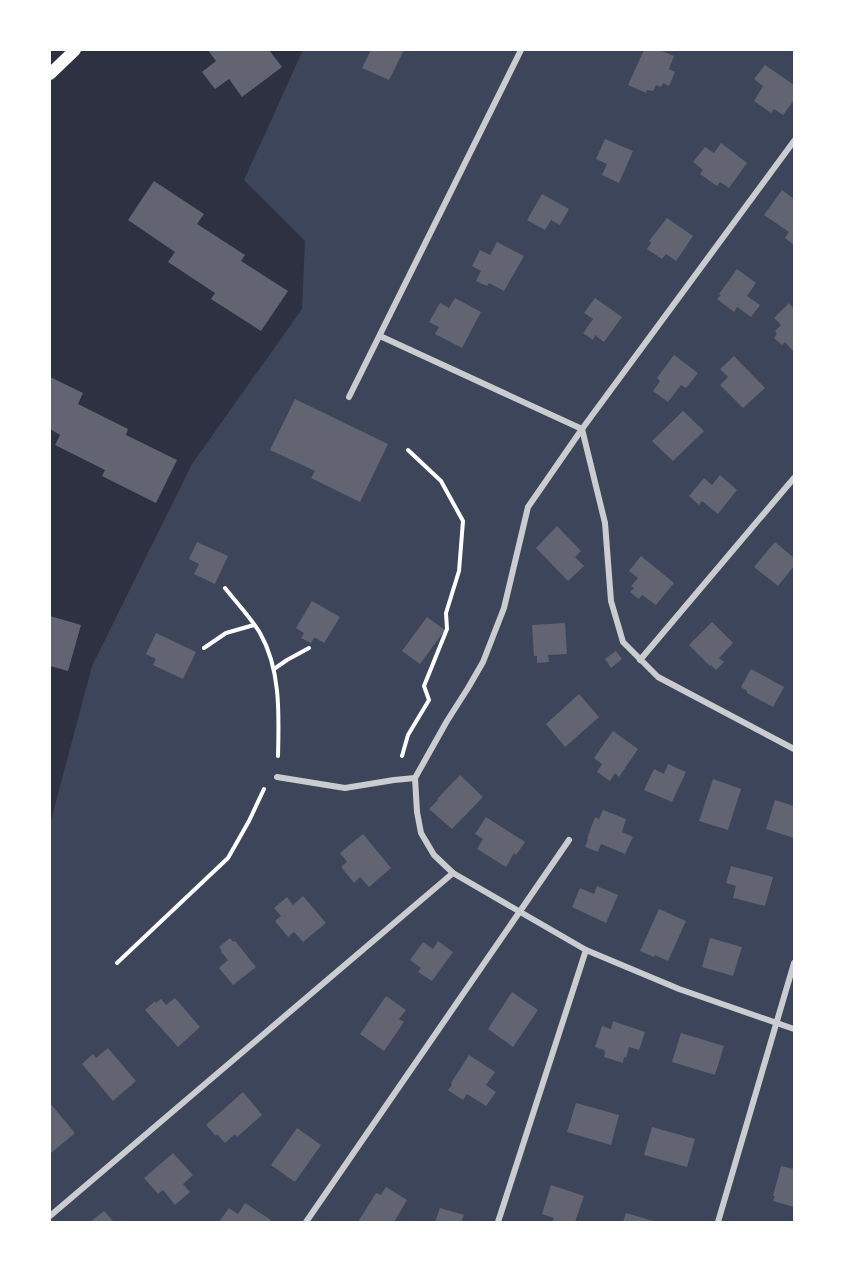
<svg xmlns="http://www.w3.org/2000/svg" width="844" height="1272" viewBox="0 0 844 1272" font-family="Mulish,sans-serif">
  <style>
    .green { fill: #3c4559 }
    .building { fill: #626471 }
    .lines { fill: none; stroke-linecap: round; stroke-linejoin: round }
    .path { stroke: #fff; stroke-width: 4 }
    .minor { stroke: #caccd0; stroke-width: 6 }
    .secondary { stroke: #fff; stroke-width: 12 }
  </style>
  <rect width="100%" height="100%" fill="#2d3142"/>
  <path class="green" d="M303 50H794V1222H50V824L92 666 192 464 302 309 305 241 244 180Z"/>
  <g class="building">
    <path d="M208 50H269L282 67 242 97 229 79 215 89 202 72 216 61Z"/>
    <path d="M371 50H404L389 80 362 68Z"/>
    <path d="M644 50H659L674 56 669 69 675 72 669 86 663 83 661 87 656 85 653 91 647 90 646 93 628 85Z"/>
    <path d="M765 65 794 85V100L783 115 774 109 771 113 754 101 763 86 754 79Z"/>
    <path d="M605 139 633 151 619 183 602 175 607 164 596 159Z"/>
    <path d="M721 143 747 163 729 188 720 182 717 186 700 174 703 170 693 162 705 147 714 153Z"/>
    <path d="M154 181 204 214 197 224 245 255 241 261 288 291 261 331 211 299 215 293 168 262 175 252 128 220Z"/>
    <path d="M782 190 794 199V245L785 238 789 232 764 215Z"/>
    <path d="M542 194 569 209 560 225 551 220 545 230 527 220Z"/>
    <path d="M667 218 693 236 676 261 666 254 662 259 647 249 651 243 649 241Z"/>
    <path d="M497 242 524 256 504 291 489 283 487 286 476 281 481 271 472 266 480 250 490 255Z"/>
    <path d="M737 269 756 283 747 296 760 305 751 317 737 307 734 312 717 299 721 295 719 294Z"/>
    <path d="M455 298 481 312 462 348 435 334 439 327 429 322 440 303 449 308Z"/>
    <path d="M595 298 622 317 604 342 595 335 593 340 583 333 593 319 584 313Z"/>
    <path d="M789 303 794 309V352L785 342 782 345 774 338 777 334 775 331 781 325 774 318Z"/>
    <path d="M674 355 698 373 686 388 681 385 668 402 653 391 660 381 657 378Z"/>
    <path d="M734 356 765 388 743 408 720 385 728 377 720 369Z"/>
    <path d="M50 377 83 393 78 404 128 429 126 435 177 460 156 503 102 476 105 470 55 445 60 435 50 429Z"/>
    <path d="M295 399 388 444 360 502 311 478 315 471 270 450Z"/>
    <path d="M683 411 704 431 673 461 652 441Z"/>
    <path d="M720 475 737 490 718 514 702 501 699 505 689 496 704 478 712 485Z"/>
    <path d="M557 526 581 551 575 557 584 566 568 581 536 548Z"/>
    <path d="M197 542 228 556 215 584 194 574 199 564 189 559Z"/>
    <path d="M775 542 794 558V566L778 586 754 567Z"/>
    <path d="M641 556 674 583 656 605 642 595 639 599 630 592 634 588 631 586 638 578 629 571Z"/>
    <path d="M312 601 340 617 324 643 316 638H314L311 643 301 638 304 633 296 628Z"/>
    <path d="M50 616 81 625 68 671 50 666Z"/>
    <path d="M427 617 445 630 420 664 402 651Z"/>
    <path d="M712 622 733 643 719 658 724 662 716 670 711 665 710 666 689 645Z"/>
    <path d="M565 623 567 654 548 655 549 662 537 663V656H534L532 625Z"/>
    <path d="M156 633 196 652 183 679 153 665 156 659 146 654Z"/>
    <path d="M616 651 622 659 611 668 605 659Z"/>
    <path d="M751 669 784 687 773 707 747 693V691L741 687Z"/>
    <path d="M579 694 599 717 565 747 546 724Z"/>
    <path d="M613 731 638 749 619 777 615 773 610 781 597 772 602 764 594 758Z"/>
    <path d="M668 764 686 772 672 802 644 790 654 769 664 774Z"/>
    <path d="M460 775 483 797 452 829 429 809 438 800 437 799Z"/>
    <path d="M713 779 741 789 728 830 699 821Z"/>
    <path d="M775 800 794 806V838L766 829Z"/>
    <path d="M603 810 626 819 622 832 633 837 625 854 601 844 598 852 585 847 588 839H587L595 817 599 819Z"/>
    <path d="M486 817 525 842 516 855 514 853 506 867 477 849 483 839 475 834Z"/>
    <path d="M363 834 391 868 369 887 360 877 354 883 341 867 347 862 340 853Z"/>
    <path d="M731 866 773 877 765 906 733 898 736 886 726 883Z"/>
    <path d="M597 886 618 895 606 923 572 907 580 888 594 894Z"/>
    <path d="M303 896 326 923 303 942 294 932 288 937 275 921 281 916 274 908 287 897 293 905Z"/>
    <path d="M659 909 686 921 668 961 655 955 654 957 640 951Z"/>
    <path d="M230 938 233 942 235 941 256 967 233 985 219 968 228 960 221 952 222 951 219 947Z"/>
    <path d="M710 938 742 947 733 976 702 967Z"/>
    <path d="M438 941 453 952 432 981 418 972 421 968 410 960 423 942 433 949Z"/>
    <path d="M512 992 538 1010 513 1047 488 1029Z"/>
    <path d="M386 996 406 1010 399 1019 404 1022 384 1051 360 1034Z"/>
    <path d="M175 998 200 1027 178 1047 145 1010 155 1001 156 1003 161 999 166 1005Z"/>
    <path d="M613 1021 645 1032 639 1050 629 1047 626 1058 624 1057 623 1063 604 1057 605 1052 604 1050 595 1047 602 1026 611 1029Z"/>
    <path d="M681 1033 724 1046 715 1075 672 1062Z"/>
    <path d="M108 1048 136 1081 113 1101 82 1064 93 1054 96 1058Z"/>
    <path d="M469 1055 495 1072 486 1085 496 1092 486 1106 467 1094 463 1100 448 1090 452 1085 451 1083Z"/>
    <path d="M243 1092 262 1115 237 1137 235 1134 225 1143 217 1134 216 1136 206 1125Z"/>
    <path d="M50 1103 75 1133 51 1153 50 1151Z"/>
    <path d="M576 1103 619 1115 611 1145 567 1132Z"/>
    <path d="M652 1127 695 1139 687 1167 644 1155Z"/>
    <path d="M297 1128 321 1145 295 1182 271 1165Z"/>
    <path d="M173 1153 193 1175 183 1184 190 1192 175 1205 163 1190 158 1194 144 1178Z"/>
    <path d="M781 1166 794 1169V1207L773 1201 775 1196H773Z"/>
    <path d="M551 1185 584 1196 575 1222H552L554 1218 542 1214Z"/>
    <path d="M386 1187 407 1200 394 1222H358L376 1193 381 1195Z"/>
    <path d="M245 1203 271 1220 270 1222H219L229 1208 238 1214Z"/>
    <path d="M440 1208 464 1215 461 1222H435Z"/>
    <path d="M104 1211 114 1222H90Z"/>
    <path d="M626 1213 657 1222H623Z"/>
  </g>
  <g class="lines">
    <g class="path">
      <path d="M225 588C236 602 251 618 260 633 281 670 279 715 278 756"/>
      <path d="M204 648 226 633 254 625"/>
      <path d="M274 669 287 660 309 648"/>
      <path d="M402 756 408 735 429 700 424 686 447 629 446 613 459 571 463 521 441 481 408 450"/>
      <path d="M117 963 228 858 249 821 264 789"/>
    </g>
    <g class="minor">
      <path d="M794 141 582 429 528 507 504 608 483 662 468 688 447 721 415 778 417 812 421 833 434 855 453 873 586 950 679 989 794 1029"/>
      <path d="M380 336 582 429"/>
      <path d="M349 397 521 50"/>
      <path d="M582 429 605 523 611 601 623 642 658 677 794 749"/>
      <path d="M640 660 794 478"/>
      <path d="M277 777 345 788 394 780 415 778"/>
      <path d="M50 1216 453 873"/>
      <path d="M306 1222 569 840"/>
      <path d="M498 1222 586 950"/>
      <path d="M718 1222 794 963"/>
    </g>
    <path class="secondary" d="M50 74 75 50"/>
  </g>
  <rect width="844" height="1272" fill="none" stroke="#ffffff" stroke-width="102"/>
</svg>
